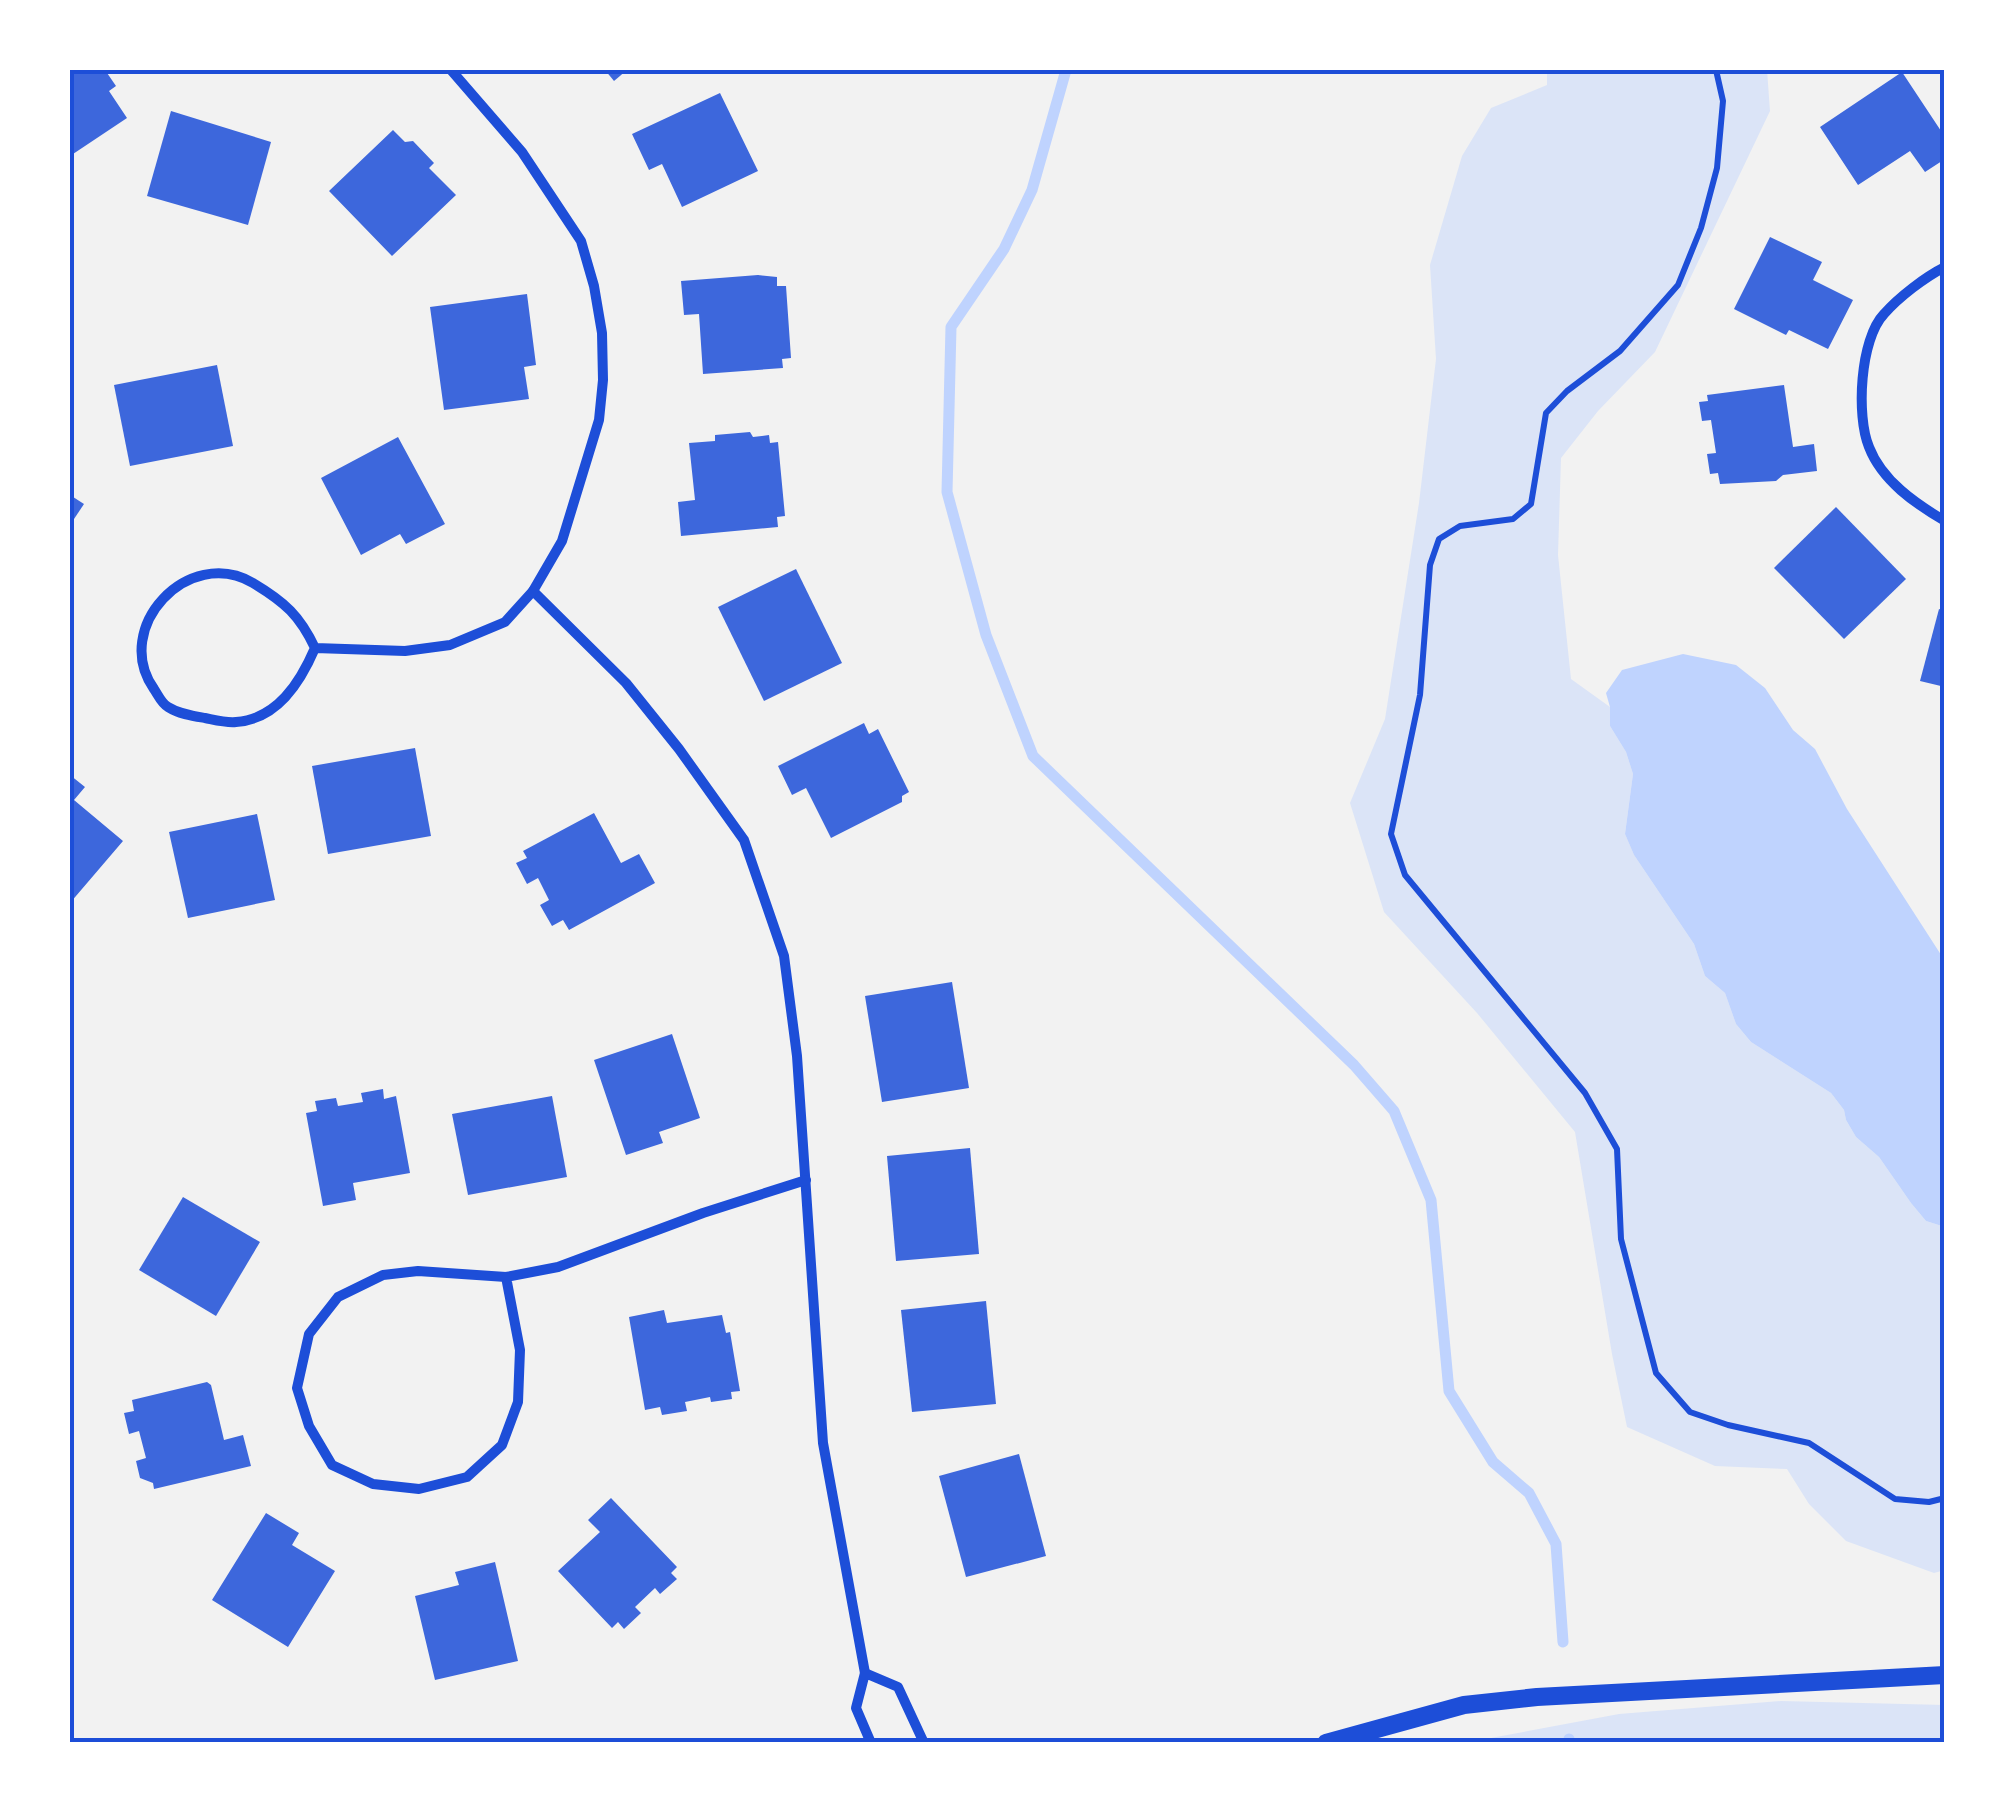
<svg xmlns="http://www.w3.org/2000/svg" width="2015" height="1813" viewBox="0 0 2015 1813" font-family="'Titillium Web',sans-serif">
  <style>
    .green { fill: #dbe4f7 }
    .water { fill: #bfd3fe }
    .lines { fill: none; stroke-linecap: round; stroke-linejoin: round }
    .stream { stroke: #bfd3fe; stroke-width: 11 }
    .building { fill: #3d67dc }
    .path { stroke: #1d4ed8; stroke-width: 6 }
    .minor { stroke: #1d4ed8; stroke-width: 10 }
    .tertiary { stroke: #1d4ed8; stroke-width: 18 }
    .neatline { fill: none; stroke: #1d4ed8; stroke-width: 4 }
  </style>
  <rect width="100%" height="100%" fill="#f2f2f2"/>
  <g class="green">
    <path d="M1547 70H1767L1770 111 1655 352 1598 411 1561 458 1558 555 1571 679 1610 707V726L1626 752 1633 774 1625 834 1634 855 1694 944 1705 976 1725 993 1736 1024 1751 1042 1831 1093 1844 1110 1846 1120 1856 1137 1879 1157 1911 1203 1926 1221 1945 1227V1570L1934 1573 1846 1541 1809 1504 1787 1469 1715 1466 1627 1427 1612 1354 1575 1132 1477 1013 1384 912 1350 803 1385 719 1419 503 1436 359 1430 265 1462 156 1491 108 1547 85Z"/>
    <path d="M1781 1701 1945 1705V1743H1464L1619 1714Z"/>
  </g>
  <path class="water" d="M1683 654 1736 665 1765 688 1793 730 1815 749 1847 809 1945 961V1227L1926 1221 1911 1203 1879 1157 1856 1137 1846 1120 1844 1110 1831 1093 1751 1042 1736 1024 1725 993 1705 976 1694 944 1634 855 1625 834 1633 774 1626 752 1610 726V707L1606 693 1622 670Z"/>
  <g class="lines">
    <g class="stream">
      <path d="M1066 70 1032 190 1004 249 951 327 947 492 986 635 1033 756 1354 1065 1394 1111 1431 1200 1449 1391 1493 1462 1529 1493 1556 1544 1563 1642"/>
      <path d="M1569 1739V1743"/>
    </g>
  </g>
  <g class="building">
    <path d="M70 70H105L116 86 109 91 127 118 70 156Z"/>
    <path d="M605 70H627L614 81Z"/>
    <path d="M1902 72 1945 137V159L1925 172 1910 151 1858 185 1820 127Z"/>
    <path d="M720 93 758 171 682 207 662 164 649 170 632 134Z"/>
    <path d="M171 111 271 142 248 225 147 196Z"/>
    <path d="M393 130 405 142 413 141 434 163 429 168 456 195 392 256 329 191Z"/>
    <path d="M1770 237 1822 262 1813 280 1853 300 1828 349 1789 330 1786 335 1734 309Z"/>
    <path d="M758 275 777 277V286H786L791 358 782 359 783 368 703 374 699 314 684 315 681 281Z"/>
    <path d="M527 294 536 365 524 367 529 399 444 410 430 307Z"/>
    <path d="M217 365 233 446 130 466 114 385Z"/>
    <path d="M1784 385 1793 447 1814 444 1817 471 1783 475 1776 481 1720 484 1718 473 1710 474 1707 454 1716 453 1711 420 1702 421 1699 402 1708 401 1707 395Z"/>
    <path d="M750 432 753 437 769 435 770 443 778 442 785 516 777 517 778 527 681 536 678 502 695 500 689 443 715 441V435Z"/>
    <path d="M398 437 445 524 406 544 400 534 361 555 321 478Z"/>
    <path d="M70 495 84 504 70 525Z"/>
    <path d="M1836 507 1906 579 1844 639 1774 568Z"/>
    <path d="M796 569 842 663 764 701 718 607Z"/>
    <path d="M1939 609 1945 611V687L1920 681Z"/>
    <path d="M864 723 869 734 878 729 909 792 902 796V802L831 838 806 788 792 795 778 766Z"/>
    <path d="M415 748 431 836 328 854 312 766Z"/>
    <path d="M70 775 85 787 74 800 123 841 70 903Z"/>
    <path d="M594 813 621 863 639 854 655 883 569 930 563 920 552 926 540 905 549 900 538 878 527 884 516 863 527 858 523 851Z"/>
    <path d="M257 814 275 900 188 918 169 832Z"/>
    <path d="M952 982 969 1088 882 1102 865 996Z"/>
    <path d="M672 1034 700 1118 659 1132 663 1143 626 1155 594 1060Z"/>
    <path d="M383 1089 384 1099 396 1096 410 1173 353 1183 356 1200 323 1206 306 1113 317 1111 315 1101 336 1098 338 1106 363 1102 361 1093Z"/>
    <path d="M552 1096 567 1177 468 1195 452 1114Z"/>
    <path d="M970 1148 979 1254 896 1261 887 1156Z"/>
    <path d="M183 1197 260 1242 216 1316 139 1270Z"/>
    <path d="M986 1301 996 1404 912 1412 901 1310Z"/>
    <path d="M664 1310 667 1323 722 1315 726 1333 730 1332 740 1391 731 1392 732 1399 711 1402 710 1397 685 1402 687 1411 662 1415 660 1407 645 1410 629 1317Z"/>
    <path d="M207 1382 211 1385 224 1440 243 1435 251 1466 154 1489 153 1483 140 1478 136 1461 146 1458 139 1431 129 1434 124 1413 134 1411 132 1400Z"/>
    <path d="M1019 1454 1046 1556 966 1577 939 1476Z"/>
    <path d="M611 1498 677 1567 671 1573 677 1579 660 1594 655 1588 635 1607 641 1613 624 1629 618 1622 612 1628 558 1571 600 1532 588 1520Z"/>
    <path d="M266 1513 299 1533 292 1545 335 1571 288 1647 212 1600Z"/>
    <path d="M495 1562 518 1661 435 1680 415 1596 459 1585 455 1572Z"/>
  </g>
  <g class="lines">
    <path class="path" d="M1716 70 1723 101 1717 168 1701 228 1678 285 1620 351 1567 391 1546 413 1531 504 1513 519 1460 526 1439 539 1430 565 1420 695 1391 834 1405 875 1585 1093 1617 1149 1621 1239 1656 1373 1690 1412 1728 1425 1809 1443 1895 1499 1929 1502 1945 1498"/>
    <g class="minor">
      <path d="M1945 267C1925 277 1899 297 1884 314 1860 339 1856 416 1869 447 1882 481 1916 504 1945 521"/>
      <path d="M533 591 626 683 679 749 744 840 784 956 797 1056 823 1443 865 1673"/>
      <path d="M315 648C300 616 285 602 253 583 188 545 111 628 154 689 158 695 162 704 168 707 179 714 193 716 205 718 215 720 226 723 236 722 277 719 300 683 315 648L405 651 450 645 505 622 533 591 562 541 599 420 603 380 602 333 594 286 581 241 522 152 451 70"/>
      <path d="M506 1277 520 1350 518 1402 502 1445 467 1477 419 1489 373 1484 332 1465 309 1426 297 1388 309 1334 338 1297 383 1275 418 1271 506 1277 558 1267 703 1213 806 1180"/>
      <path d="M871 1743 856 1708 865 1673 898 1687 924 1743"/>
    </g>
    <path class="tertiary" d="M1326 1743 1464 1705 1537 1697 1945 1675"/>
  </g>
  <rect width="2015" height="1813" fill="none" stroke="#ffffff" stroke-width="145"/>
  <rect x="72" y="72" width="1870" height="1668" class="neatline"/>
</svg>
